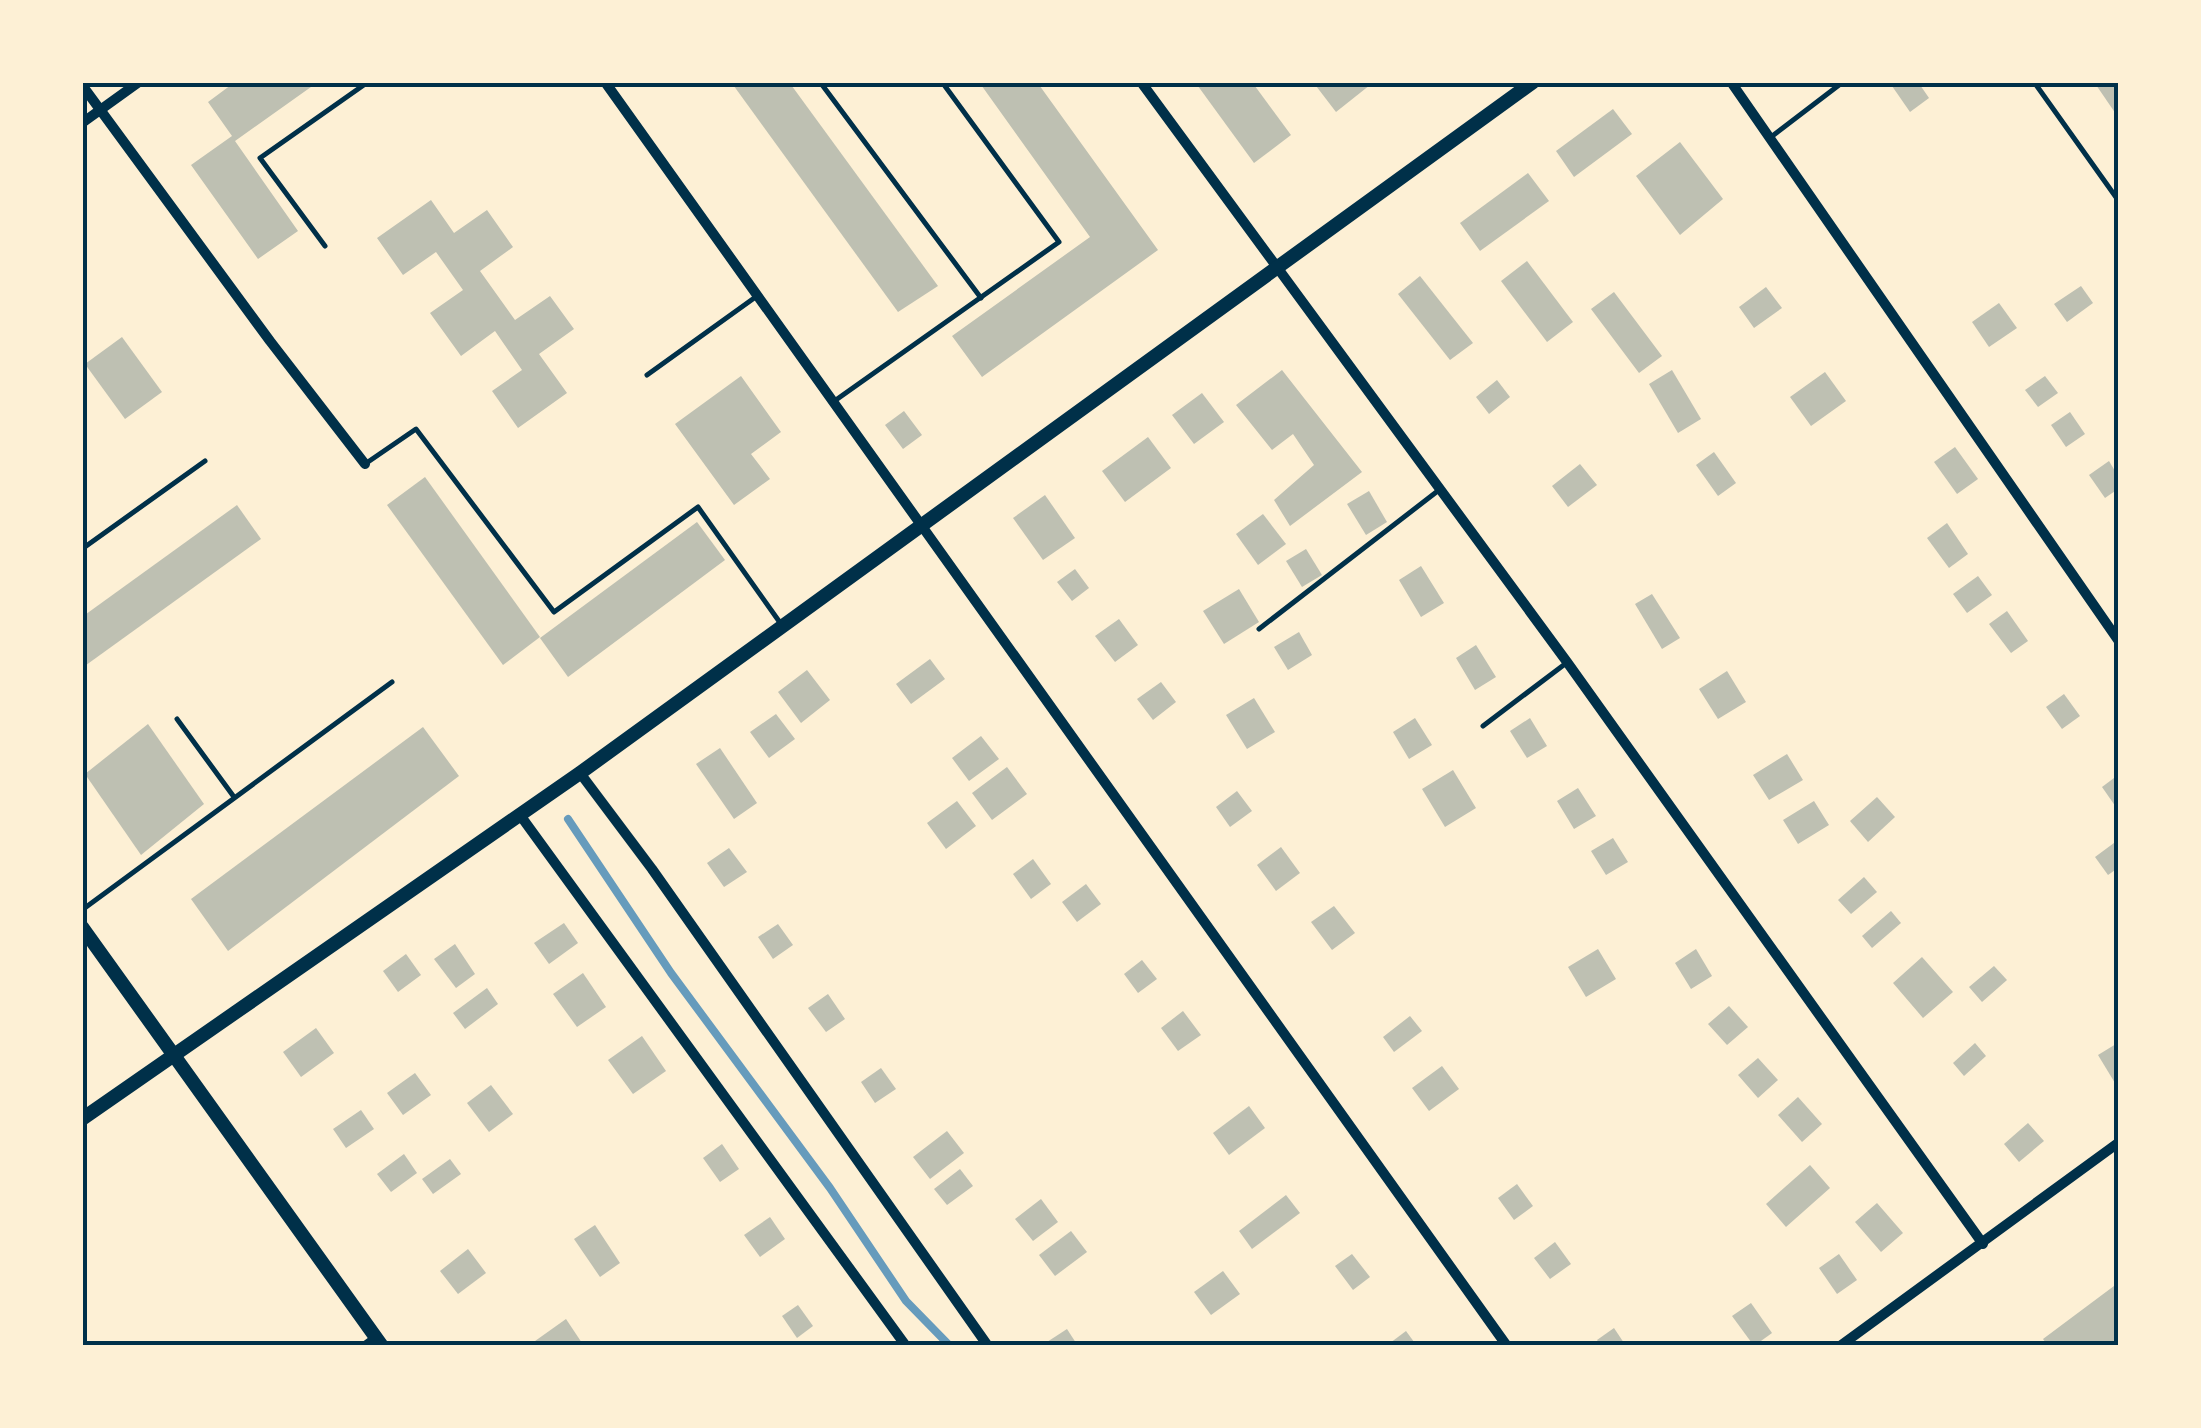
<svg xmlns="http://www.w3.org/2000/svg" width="2201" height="1428" viewBox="0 0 2201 1428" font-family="Montserrat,sans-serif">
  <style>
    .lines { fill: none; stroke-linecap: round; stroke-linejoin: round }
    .stream { stroke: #669bbc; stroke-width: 8 }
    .building { fill: #bec0b2 }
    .service { stroke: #003049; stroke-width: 5 }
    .minor { stroke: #003049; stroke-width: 10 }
    .secondary { stroke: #003049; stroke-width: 14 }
    .neatline { fill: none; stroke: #003049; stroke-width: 4 }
  </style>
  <rect width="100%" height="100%" fill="#fdf0d5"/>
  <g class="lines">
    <path class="stream" d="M568 819 671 973 830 1188 906 1301 950 1346"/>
  </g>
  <g class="building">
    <path d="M235 82H318L235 141 298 231 258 259 191 165 232 136 208 102Z"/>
    <path d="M731 82H789L938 286 898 312Z"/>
    <path d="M979 82H1037L1158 250 982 377 952 336 1090 237Z"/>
    <path d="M1195 82H1252L1291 135 1254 163Z"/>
    <path d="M1313 82H1368L1370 85 1336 112Z"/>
    <path d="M1897 82H1918L1929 98 1910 112 1892 86Z"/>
    <path d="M2094 82H2118V117Z"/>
    <path d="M1613 109 1632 134 1574 177 1556 151Z"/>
    <path d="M1680 142 1723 199 1680 235 1636 176Z"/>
    <path d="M1528 173 1549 201 1480 251 1460 223Z"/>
    <path d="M431 200 454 233 487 210 513 247 480 271 515 320 550 296 574 329 539 354 567 393 518 428 492 391 522 370 495 331 461 356 430 313 463 290 436 252 403 275 377 238Z"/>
    <path d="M1527 261 1573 322 1547 342 1501 281Z"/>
    <path d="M1420 276 1473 343 1450 360 1398 294Z"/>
    <path d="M2081 286 2093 303 2067 322 2054 304Z"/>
    <path d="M1766 287 1782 308 1754 328 1739 307Z"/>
    <path d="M1614 292 1662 356 1639 373 1591 309Z"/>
    <path d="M1999 303 2017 328 1989 347 1972 322Z"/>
    <path d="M122 337 162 392 125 419 85 364Z"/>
    <path d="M1282 370 1362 472 1290 526 1274 500 1314 465 1293 434 1272 450 1236 405Z"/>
    <path d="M1672 370 1701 419 1678 433 1649 384Z"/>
    <path d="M1825 372 1846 401 1811 426 1790 397Z"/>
    <path d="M741 376 781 432 751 454 770 479 734 505 675 424Z"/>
    <path d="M2045 376 2058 393 2038 407 2025 390Z"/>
    <path d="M1497 380 1510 397 1489 414 1476 397Z"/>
    <path d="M1202 393 1224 422 1194 444 1172 415Z"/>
    <path d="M904 411 922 435 903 449 885 425Z"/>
    <path d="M2070 412 2085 434 2066 447 2051 425Z"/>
    <path d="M1148 437 1171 468 1125 502 1102 471Z"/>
    <path d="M1955 447 1978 479 1957 494 1934 462Z"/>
    <path d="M1714 452 1736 483 1718 496 1696 465Z"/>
    <path d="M2109 461 2118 476V489L2105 498 2089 475Z"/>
    <path d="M1580 464 1597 485 1568 507 1552 486Z"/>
    <path d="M425 477 540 637 503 665 387 505Z"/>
    <path d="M1369 491 1387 522 1366 535 1347 504Z"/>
    <path d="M1045 495 1075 538 1043 560 1013 518Z"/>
    <path d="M237 505 261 539 82 668V617Z"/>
    <path d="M1263 514 1286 544 1258 565 1236 534Z"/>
    <path d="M697 522 725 560 568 677 540 638Z"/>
    <path d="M1947 523 1968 554 1949 568 1927 538Z"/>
    <path d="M1306 549 1322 575 1302 587 1286 561Z"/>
    <path d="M1421 566 1444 603 1421 617 1399 580Z"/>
    <path d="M1075 569 1089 588 1072 601 1057 582Z"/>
    <path d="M1978 576 1992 595 1967 613 1953 594Z"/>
    <path d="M1239 589 1259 622 1224 644 1203 611Z"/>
    <path d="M1652 594 1680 638 1662 649 1635 604Z"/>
    <path d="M2007 611 2028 641 2011 653 1989 624Z"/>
    <path d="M1119 619 1138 645 1115 662 1095 636Z"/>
    <path d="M1299 632 1312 655 1288 670 1274 647Z"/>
    <path d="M1476 645 1496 677 1475 690 1456 658Z"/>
    <path d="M930 659 945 679 911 704 896 684Z"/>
    <path d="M807 670 830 700 801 723 778 692Z"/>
    <path d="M1727 671 1746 702 1718 719 1699 689Z"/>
    <path d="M1161 682 1176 702 1153 720 1137 699Z"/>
    <path d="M2064 694 2080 716 2062 729 2046 707Z"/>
    <path d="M1254 698 1275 732 1247 749 1226 715Z"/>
    <path d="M776 714 795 739 769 758 750 732Z"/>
    <path d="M1415 718 1432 745 1409 759 1393 732Z"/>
    <path d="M1530 718 1547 746 1527 758 1510 731Z"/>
    <path d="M148 724 204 804 141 855 85 774Z"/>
    <path d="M423 727 459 776 228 951 191 899Z"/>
    <path d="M981 736 999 759 969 781 952 758Z"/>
    <path d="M720 748 757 803 734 819 696 764Z"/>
    <path d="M1787 754 1803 780 1769 800 1753 775Z"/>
    <path d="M1007 767 1027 794 992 820 972 793Z"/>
    <path d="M1453 770 1476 808 1445 827 1422 789Z"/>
    <path d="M2118 775V810L2102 787Z"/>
    <path d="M1578 788 1596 816 1574 829 1557 801Z"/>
    <path d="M1237 791 1252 811 1230 827 1216 807Z"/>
    <path d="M1877 797 1895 817 1868 842 1850 821Z"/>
    <path d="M957 801 976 826 946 849 927 823Z"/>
    <path d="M1814 801 1829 825 1798 844 1783 820Z"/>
    <path d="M1613 838 1628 862 1606 875 1591 851Z"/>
    <path d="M2118 840V868L2108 875 2095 857Z"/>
    <path d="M1281 847 1300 873 1276 891 1257 865Z"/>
    <path d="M729 848 747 872 724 887 707 863Z"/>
    <path d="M1033 859 1051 884 1031 899 1013 874Z"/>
    <path d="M1864 877 1877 892 1851 914 1838 900Z"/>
    <path d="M1086 884 1101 904 1077 922 1062 902Z"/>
    <path d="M1334 906 1355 933 1332 950 1311 922Z"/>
    <path d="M1891 911 1901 923 1872 948 1862 936Z"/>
    <path d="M564 923 578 943 549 964 534 943Z"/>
    <path d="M778 924 793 945 773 959 758 937Z"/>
    <path d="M455 944 475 974 456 988 434 959Z"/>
    <path d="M1598 949 1616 979 1586 997 1568 967Z"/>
    <path d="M1696 949 1712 976 1691 989 1675 963Z"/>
    <path d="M406 954 421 975 398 992 383 971Z"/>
    <path d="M1922 957 1953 992 1923 1018 1893 983Z"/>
    <path d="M1142 960 1157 979 1138 993 1124 974Z"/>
    <path d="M1994 966 2007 980 1982 1002 1969 987Z"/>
    <path d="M583 973 606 1007 577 1027 553 994Z"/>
    <path d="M487 988 498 1004 465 1029 453 1013Z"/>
    <path d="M828 994 845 1019 826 1032 808 1008Z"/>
    <path d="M1729 1006 1748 1027 1727 1045 1708 1024Z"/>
    <path d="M1183 1011 1201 1035 1178 1051 1161 1028Z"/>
    <path d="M1410 1016 1422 1031 1394 1052 1383 1037Z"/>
    <path d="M316 1028 334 1053 301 1077 283 1052Z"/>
    <path d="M642 1036 666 1071 633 1094 608 1060Z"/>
    <path d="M1975 1043 1986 1056 1964 1076 1953 1063Z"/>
    <path d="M2116 1044 2118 1047V1088L2098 1055Z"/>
    <path d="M1758 1058 1778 1080 1758 1098 1738 1075Z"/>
    <path d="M1442 1066 1459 1089 1429 1111 1412 1088Z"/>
    <path d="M881 1068 896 1089 875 1103 861 1082Z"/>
    <path d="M415 1073 431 1095 403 1115 387 1093Z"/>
    <path d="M491 1085 513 1114 489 1132 467 1103Z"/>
    <path d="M1798 1097 1822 1124 1802 1142 1778 1115Z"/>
    <path d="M1249 1106 1265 1128 1229 1155 1213 1133Z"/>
    <path d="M361 1110 374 1129 346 1148 333 1129Z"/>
    <path d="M2028 1123 2044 1141 2019 1162 2004 1144Z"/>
    <path d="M947 1131 964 1153 930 1179 913 1157Z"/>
    <path d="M722 1144 739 1169 720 1182 703 1158Z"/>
    <path d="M404 1154 417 1173 391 1192 377 1174Z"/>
    <path d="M450 1159 461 1174 433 1194 422 1179Z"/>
    <path d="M1810 1165 1830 1188 1786 1227 1766 1204Z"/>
    <path d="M960 1169 973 1186 947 1205 934 1189Z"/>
    <path d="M1517 1184 1533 1206 1514 1220 1498 1198Z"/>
    <path d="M1286 1195 1300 1213 1252 1249 1239 1231Z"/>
    <path d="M1041 1199 1058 1222 1033 1241 1015 1219Z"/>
    <path d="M1877 1203 1903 1233 1881 1252 1855 1222Z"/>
    <path d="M770 1217 785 1239 760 1257 744 1235Z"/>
    <path d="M595 1225 620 1263 600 1277 574 1239Z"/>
    <path d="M1071 1231 1087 1252 1055 1276 1039 1255Z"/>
    <path d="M1555 1242 1571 1264 1550 1279 1534 1258Z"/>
    <path d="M468 1249 486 1273 458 1294 440 1271Z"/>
    <path d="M1352 1254 1370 1277 1353 1290 1335 1266Z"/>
    <path d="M1839 1254 1857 1280 1837 1294 1819 1268Z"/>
    <path d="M1223 1271 1240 1294 1211 1315 1194 1292Z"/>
    <path d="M2118 1283V1346H2048L2043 1339Z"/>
    <path d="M1751 1303 1772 1333 1754 1346 1732 1316Z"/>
    <path d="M798 1305 813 1326 797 1338 782 1316Z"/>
    <path d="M566 1319 584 1346H528Z"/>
    <path d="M1614 1328 1626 1346H1601L1597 1340Z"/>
    <path d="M1067 1329 1078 1346H1050L1047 1342Z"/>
    <path d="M1406 1331 1417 1346H1386Z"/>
  </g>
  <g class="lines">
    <g class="service">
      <path d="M820 82 981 298"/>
      <path d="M2034 82 2118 200"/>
      <path d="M1771 137 1843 82"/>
      <path d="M325 246 260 158 368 82"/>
      <path d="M647 375 757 296"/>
      <path d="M833 402 1059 242 942 82"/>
      <path d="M365 464 416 429 554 612 698 507 781 624"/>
      <path d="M82 549 205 461"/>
      <path d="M1259 629 1439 490"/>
      <path d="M177 719 234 797"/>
      <path d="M1483 726 1565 664"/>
      <path d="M82 910 392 682"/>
      <path d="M361 1346 372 1338"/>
    </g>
    <g class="minor">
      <path d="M605 82 1507 1346"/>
      <path d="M1141 82 1567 662 1983 1244"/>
      <path d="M1731 82 2118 640"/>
      <path d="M82 85 270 341 365 464"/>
      <path d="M82 123 139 82"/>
      <path d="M580 773 652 869 988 1346"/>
      <path d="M520 815 906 1346"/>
      <path d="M1840 1346 2118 1143"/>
    </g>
    <g class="secondary">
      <path d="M82 927 382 1346"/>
      <path d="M82 1119 580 773 1533 82"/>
    </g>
  </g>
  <rect width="2201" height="1428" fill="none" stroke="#fdf0d5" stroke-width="170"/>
  <rect x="85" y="85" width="2031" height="1258" class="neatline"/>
</svg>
